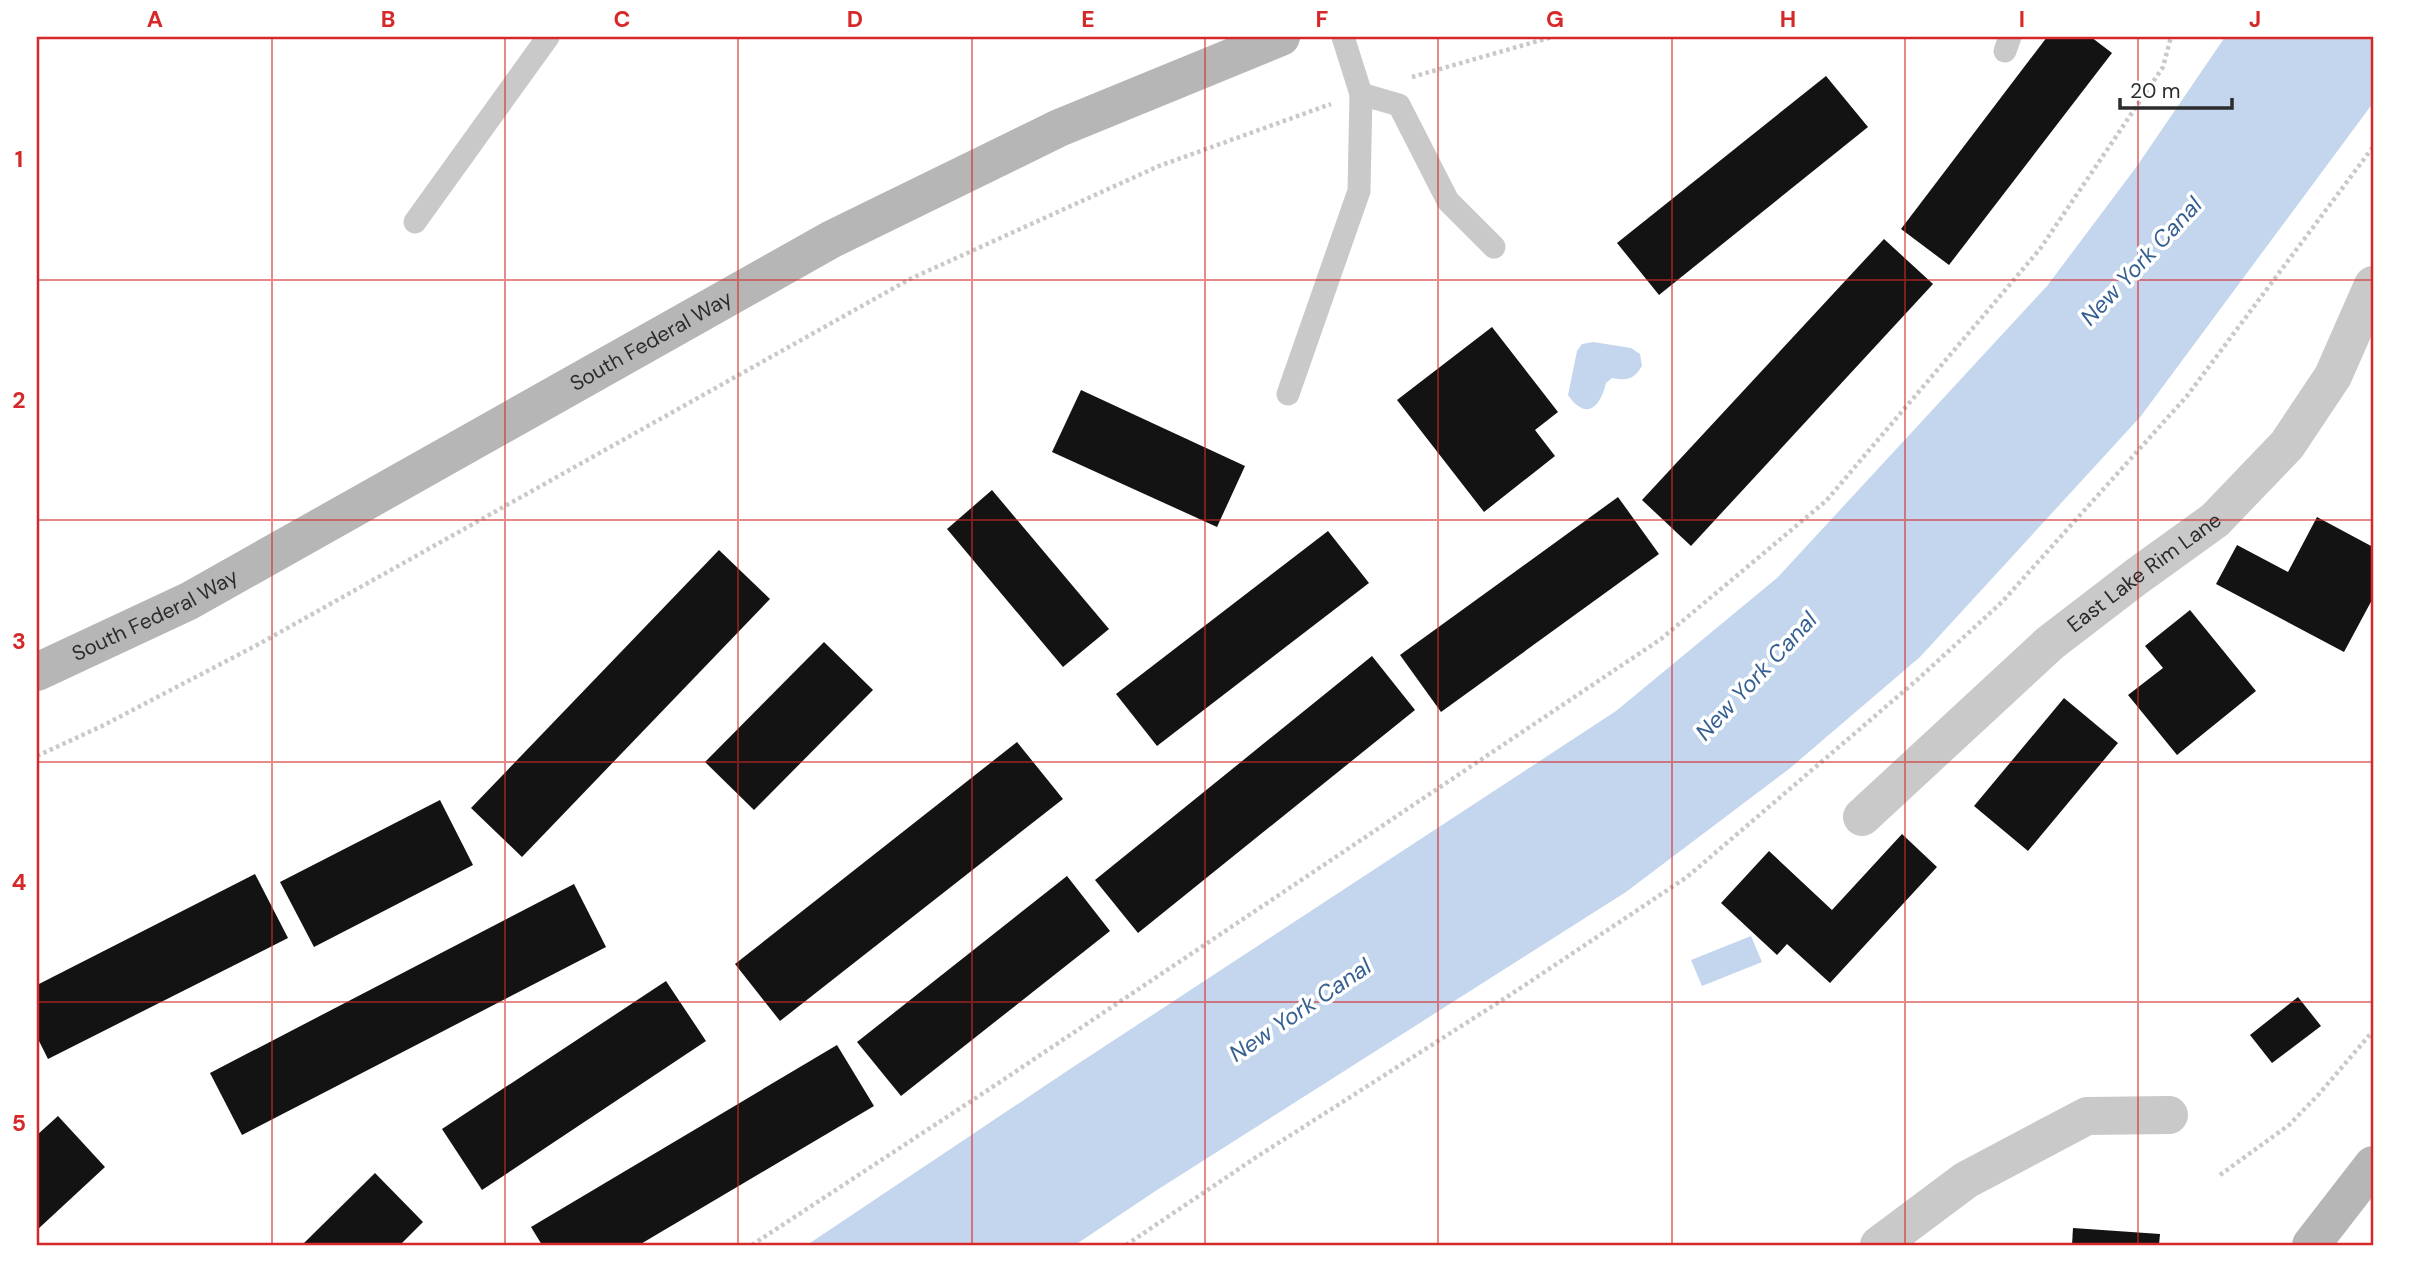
<svg xmlns="http://www.w3.org/2000/svg" width="2410" height="1282" viewBox="0 0 2410 1282" font-family="'DM Sans',sans-serif">
  <style>
    .water { fill: #c3d6ed }
    .building { fill: #131313 }
    .lines { fill: none; stroke-linecap: round; stroke-linejoin: round }
    .path { stroke: #c9c9c9; stroke-width: 4.5; stroke-dasharray: 3.5 3.5; stroke-linecap: butt }
    .lane { stroke: #c9c9c9; stroke-width: 23 }
    .street { stroke: #c9c9c9; stroke-width: 38 }
    .secondary { stroke: #b6b6b6; stroke-width: 38 }
    .grid { fill: none; stroke: #d62828; stroke-width: 2; stroke-opacity: 0.55 }
    .labels { text-anchor: middle; dominant-baseline: central; stroke-width: 7; stroke-linejoin: round; paint-order: stroke }
    .street-label { font-size: 21px; fill: #2c2c2c; stroke: #fff }
    .water-label { font-size: 23px; font-style: italic; fill: #376092; stroke: #fff }
    .neatline { fill: none; stroke: #d62828; stroke-width: 2.5 }
    .grid-label { font-size: 23px; text-anchor: middle; font-weight: bold; fill: #d62828 }
  </style>
  <rect width="100%" height="100%" fill="#fff"/>
  <g class="water">
    <path d="M2225 37H2373V103L2141 416 1920 657 1789 769 1626 892 1157 1190 1075 1245H807L1070 1069 1616 711 1777 578 2047 286 2137 166Z"/>
    <path d="M1593 342 1631 348 1640 354 1642 366C1634 379 1628 381 1612 378L1606 383C1600 408 1586 421 1568 395L1577 351 1582 344Z"/>
    <path d="M1751 936 1762 962 1702 986 1691 960Z"/>
  </g>
  <g class="building">
    <path d="M2047 37H2091L2112 53 1949 265 1901 229Z"/>
    <path d="M1826 76 1868 127 1659 295 1617 243Z"/>
    <path d="M1884 239 1933 284 1691 546 1642 500Z"/>
    <path d="M1492 327 1558 412 1535 430 1555 456 1484 512 1397 400Z"/>
    <path d="M1081 390 1245 466 1217 527 1052 452Z"/>
    <path d="M992 490 1109 629 1063 667 947 529Z"/>
    <path d="M1618 497 1659 554 1441 712 1400 655Z"/>
    <path d="M2317 517 2373 547V598L2344 652 2216 584 2237 545 2288 572Z"/>
    <path d="M1328 531 1369 583 1157 746 1116 694Z"/>
    <path d="M719 550 770 599 522 857 471 808Z"/>
    <path d="M2190 610 2256 691 2177 755 2128 695 2163 668 2145 646Z"/>
    <path d="M824 642 873 690 754 810 705 762Z"/>
    <path d="M1372 656 1415 710 1138 933 1095 880Z"/>
    <path d="M2064 698 2118 743 2028 851 1974 806Z"/>
    <path d="M1017 742 1063 799 780 1021 735 964Z"/>
    <path d="M440 800 473 865 314 947 280 882Z"/>
    <path d="M1902 834 1937 867 1830 983 1787 944 1777 955 1721 903 1769 851 1832 910Z"/>
    <path d="M255 874 288 938 48 1059 37 1037V985Z"/>
    <path d="M1067 876 1110 931 901 1096 857 1042Z"/>
    <path d="M574 884 606 947 242 1135 210 1073Z"/>
    <path d="M666 981 706 1041 482 1190 442 1129Z"/>
    <path d="M2298 997 2321 1026 2272 1063 2250 1035Z"/>
    <path d="M837 1045 874 1106 639 1245H542L531 1227Z"/>
    <path d="M58 1116 105 1167 37 1230V1135Z"/>
    <path d="M375 1173 423 1222 400 1245H302Z"/>
    <path d="M2073 1228 2160 1234 2159 1245H2072Z"/>
  </g>
  <g class="lines">
    <g class="path">
      <path d="M1412 77 1552 37"/>
      <path d="M37 756 102 726 259 644 910 279 1159 166 1331 104"/>
      <path d="M2220 1175 2289 1125 2319 1094 2373 1031"/>
      <path d="M752 1245 988 1090 1661 639 1826 501 2040 249 2163 67 2171 37"/>
      <path d="M1126 1245 1258 1156 1510 995 1687 877 1917 680 2002 602 2187 396 2373 147"/>
    </g>
    <g class="lane">
      <path d="M1343 37 1361 94"/>
      <path d="M2005 51 2010 37"/>
      <path d="M415 222 548 37"/>
      <path d="M1288 394 1359 191 1361 94 1399 105 1448 201 1494 247"/>
    </g>
    <g class="street">
      <path id="s1" d="M1862 817 2050 643 2136 577 2215 520 2287 445 2333 376 2373 285"/>
      <path d="M1879 1245 1966 1180 2087 1116 2169 1115"/>
    </g>
    <g class="secondary">
      <path id="s2" d="M37 672 189 601 832 239 1059 128 1281 37"/>
      <path d="M2311 1245 2373 1165"/>
    </g>
  </g>
  <path class="grid" d="M272 37V1245M505 37V1245M738 37V1245M972 37V1245M1205 37V1245M1438 37V1245M1672 37V1245M1905 37V1245M2138 37V1245M37 280H2373M37 520H2373M37 762H2373M37 1002H2373"/>
  <g class="labels">
    <g class="street-label">
      <text stroke="none"><textPath href="#s2" startOffset="698">South Federal Way</textPath></text>
      <text stroke="none"><textPath href="#s1" startOffset="374">East Lake Rim Lane</textPath></text>
      <text stroke="none"><textPath href="#s2" startOffset="131">South Federal Way</textPath></text>
    </g>
    <g class="water-label">
      <text transform="translate(2141 261) rotate(-47)">New York Canal</text>
      <text transform="translate(1756 676) rotate(-47)">New York Canal</text>
      <text transform="translate(1300 1010) rotate(-34)">New York Canal</text>
    </g>
  </g>
  <rect width="2410" height="1282" fill="none" stroke="#ffffff" stroke-width="77"/>
  <path d="M2120 98v10h112v-10" fill="none" stroke="#2c2c2c" stroke-width="3.5"/>
  <text x="2130" y="98" font-size="21" fill="#2c2c2c" stroke="#ffffff" stroke-width="5" paint-order="stroke">20 m</text>
  <rect x="38" y="38" width="2334" height="1206" class="neatline"/>
  <g class="grid-label">
    <text x="155" y="27">A</text>
    <text x="388" y="27">B</text>
    <text x="622" y="27">C</text>
    <text x="855" y="27">D</text>
    <text x="1088" y="27">E</text>
    <text x="1322" y="27">F</text>
    <text x="1555" y="27">G</text>
    <text x="1788" y="27">H</text>
    <text x="2022" y="27">I</text>
    <text x="2255" y="27">J</text>
    <text x="19" y="167">1</text>
    <text x="19" y="408">2</text>
    <text x="19" y="649">3</text>
    <text x="19" y="890">4</text>
    <text x="19" y="1131">5</text>
  </g>
</svg>
